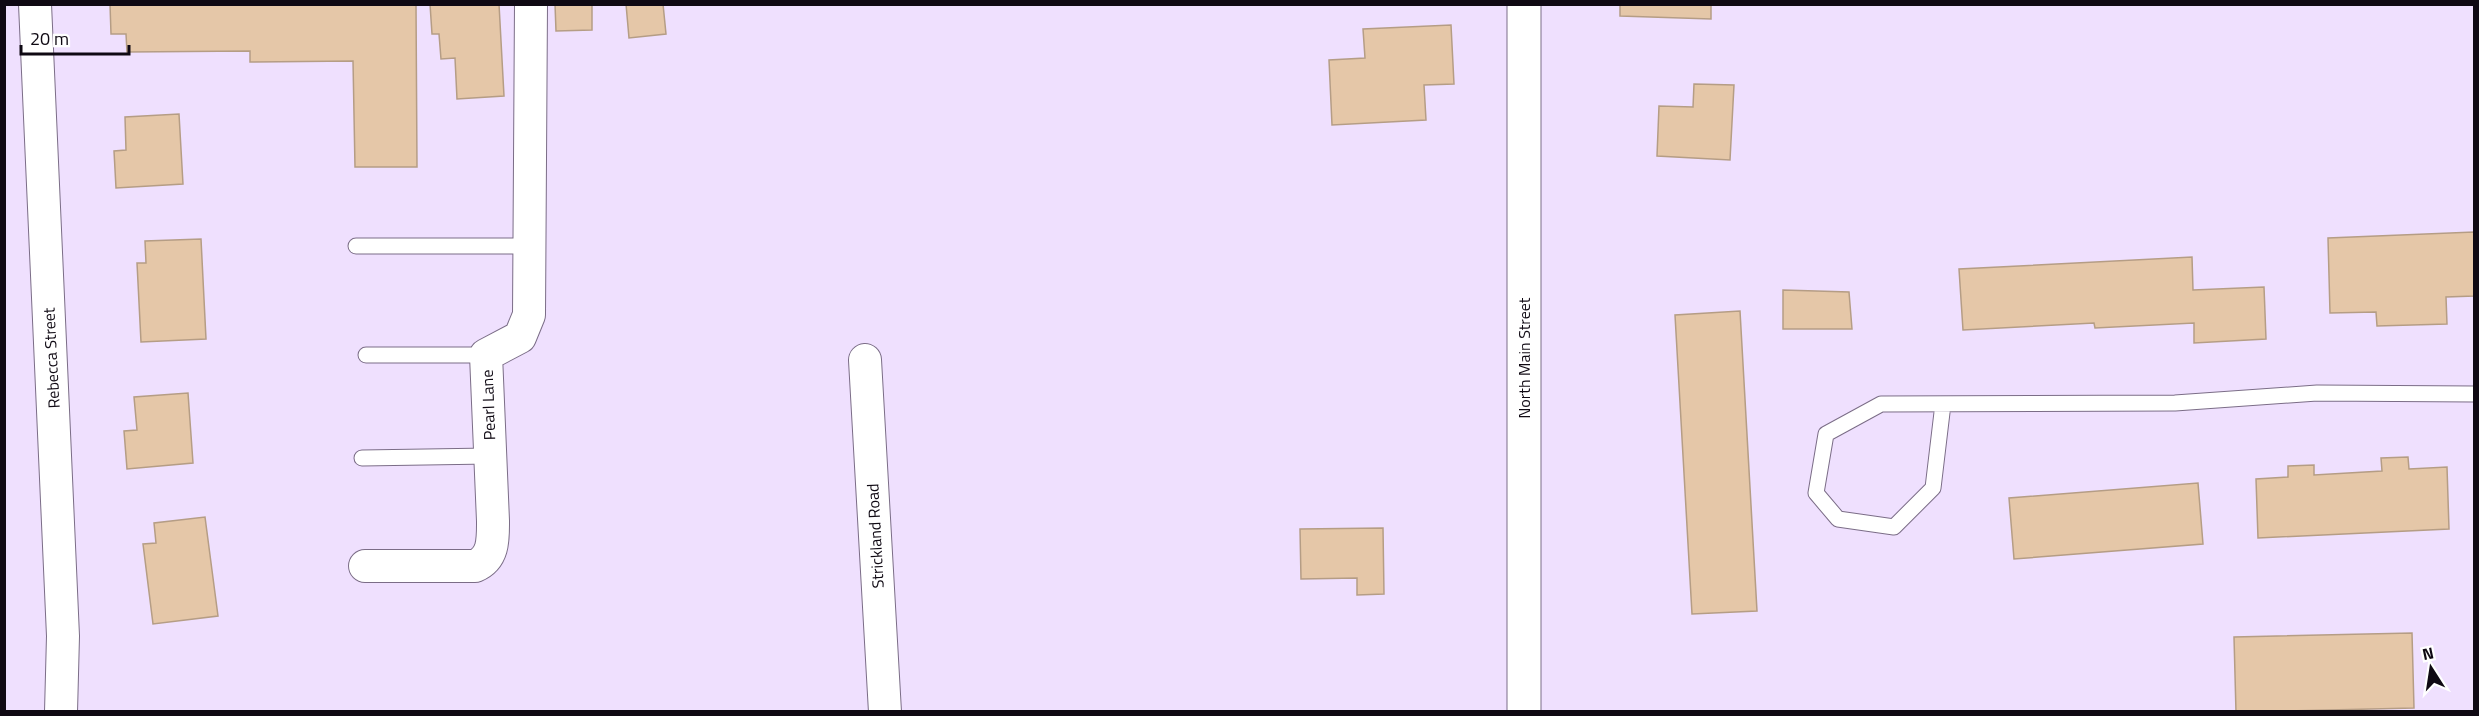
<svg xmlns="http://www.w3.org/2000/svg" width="2479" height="716" viewBox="0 0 2479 716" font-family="'Titillium Web',sans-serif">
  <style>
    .building { fill: #e5c7a8; stroke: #b59d85; stroke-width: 1.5 }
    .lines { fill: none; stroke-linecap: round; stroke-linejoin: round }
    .lane-casing { stroke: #7b6d87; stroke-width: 17 }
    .street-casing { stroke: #7b6d87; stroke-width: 34 }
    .secondary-casing { stroke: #7b6d87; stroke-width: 35 }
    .lane { stroke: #fff; stroke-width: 15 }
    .street { stroke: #fff; stroke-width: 32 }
    .secondary { stroke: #fff; stroke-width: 33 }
    .labels { text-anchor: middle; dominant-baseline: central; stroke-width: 6; stroke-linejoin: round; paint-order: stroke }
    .street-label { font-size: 16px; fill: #0f0913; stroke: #fff }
  </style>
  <rect width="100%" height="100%" fill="#efe0fe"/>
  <g class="building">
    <path d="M110 4H416L417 167H355L353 61 250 62V51L127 52 126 34H111Z"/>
    <path d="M430 4H499L504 96 457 99 455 58 441 59 439 34H432Z"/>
    <path d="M555 4H592V30L556 31Z"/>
    <path d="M626 4H663L666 34 629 38Z"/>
    <path d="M1620 4H1711V19L1620 16Z"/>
    <path d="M1451 25 1454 84 1424 85 1426 120 1332 125 1329 60 1365 58 1363 29Z"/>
    <path d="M1694 84 1734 85 1730 160 1657 156 1659 106 1693 107Z"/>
    <path d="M179 114 183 184 116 188 114 151 126 150 125 117Z"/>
    <path d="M2474 232V296L2446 297 2447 324 2377 326 2376 312 2330 313 2328 238Z"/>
    <path d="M201 239 206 339 141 342 137 263H146L145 241Z"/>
    <path d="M2192 257 2193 290 2264 287 2266 339 2194 343V323L2095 328 2094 323 1963 330 1959 269Z"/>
    <path d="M1783 290 1849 292 1852 329H1783Z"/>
    <path d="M1740 311 1757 611 1692 614 1675 315Z"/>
    <path d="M188 393 193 463 127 469 124 431 137 430 134 397Z"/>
    <path d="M2408 457 2409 469 2447 467 2449 529 2258 538 2256 479 2288 477V466L2314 465V475L2382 471 2381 458Z"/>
    <path d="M2198 483 2203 544 2014 559 2009 498Z"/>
    <path d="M205 517 218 616 153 624 143 544 156 543 154 523Z"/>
    <path d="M1383 528 1384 594 1357 595V578L1301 579 1300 529Z"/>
    <path d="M2412 633 2414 708 2236 712 2234 637Z"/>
  </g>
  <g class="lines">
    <g class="lane-casing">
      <g id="lane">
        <path d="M356 246H530"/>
        <path d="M366 355H486"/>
        <path d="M1943 404 1933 488 1894 527 1838 519 1816 493 1826 434 1881 404 2175 403 2317 393 2474 394"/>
        <path d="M362 458 489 456"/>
      </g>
    </g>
    <g class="street-casing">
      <g id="street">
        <path d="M35 4 63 636 61 712"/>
        <path d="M865 360 885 712"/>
        <path d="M365 566H475C494 558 493 539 493 521L486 355 520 337 529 315 531 4"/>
      </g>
    </g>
    <g class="secondary-casing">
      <path id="secondary" d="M1524 712V4"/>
    </g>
    <use href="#lane" class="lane"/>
    <use href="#street" class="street"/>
    <use href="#secondary" class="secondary"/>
  </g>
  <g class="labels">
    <g class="street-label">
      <text transform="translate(51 358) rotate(-93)">Rebecca Street</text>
      <text transform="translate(1524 358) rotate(-90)">North Main Street</text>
      <text transform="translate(488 405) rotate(-92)">Pearl Lane</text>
      <text transform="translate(875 536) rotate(-93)">Strickland Road</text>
    </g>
  </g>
  <rect width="2479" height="716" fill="none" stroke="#0f0913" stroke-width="12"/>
  <g transform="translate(2431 668) rotate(348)" stroke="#ffffff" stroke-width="4.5" paint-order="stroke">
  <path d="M0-4.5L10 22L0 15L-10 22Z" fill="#0f0913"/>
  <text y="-9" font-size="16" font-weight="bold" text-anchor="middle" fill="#0f0913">N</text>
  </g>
  <path d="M21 45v9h108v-9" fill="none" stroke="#0f0913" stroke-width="3"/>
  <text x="30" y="45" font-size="18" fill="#0f0913" stroke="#ffffff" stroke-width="4.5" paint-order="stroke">20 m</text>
</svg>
